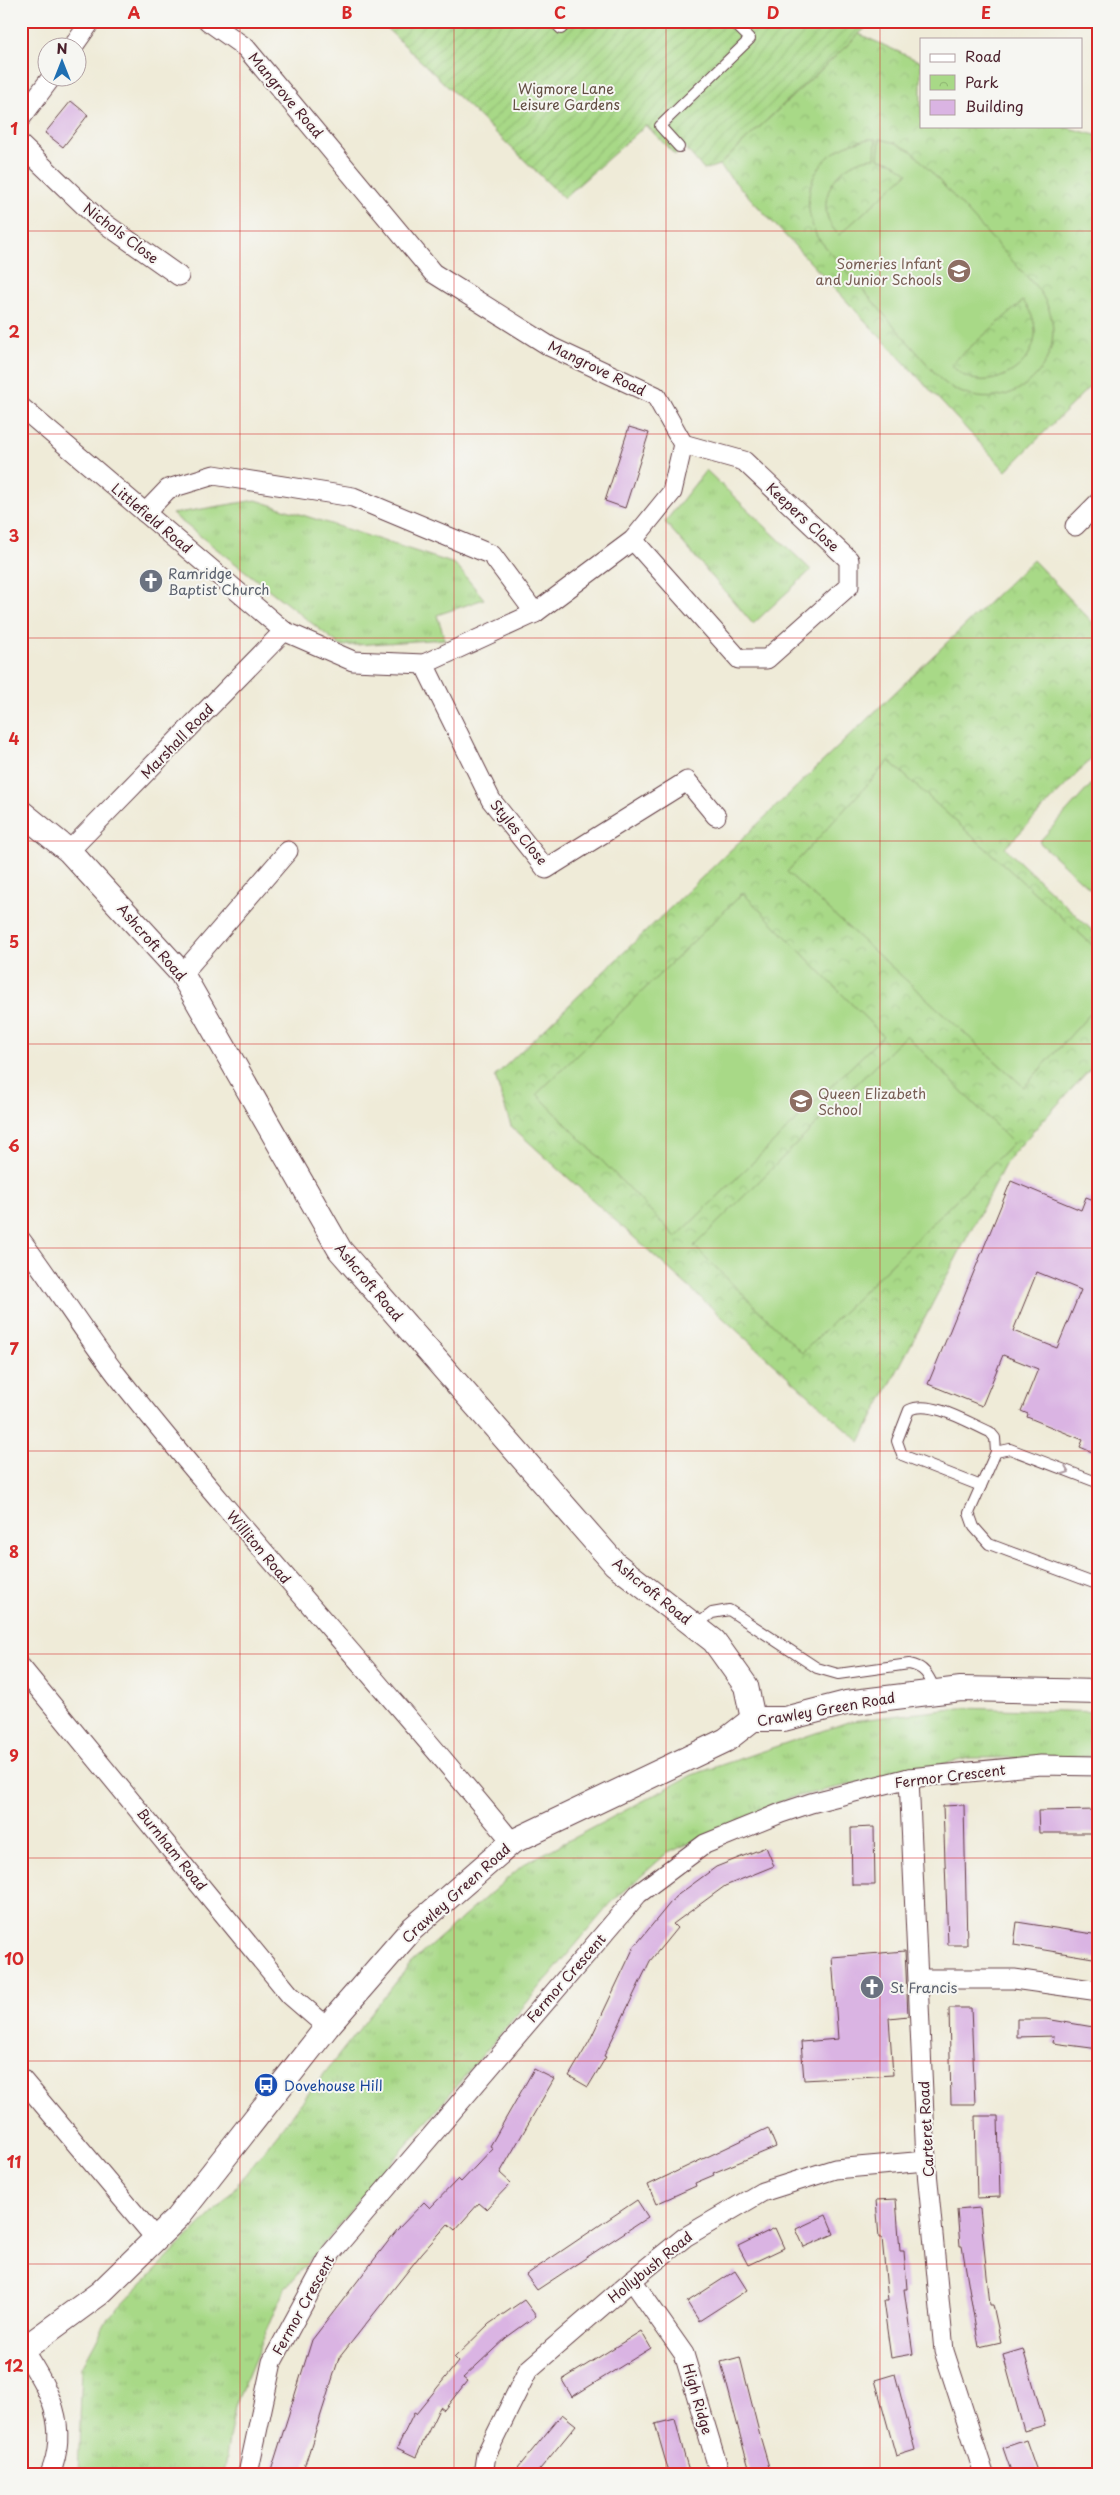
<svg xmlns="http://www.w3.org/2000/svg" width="1120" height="2495" viewBox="0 0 1120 2495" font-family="'Playpen Sans',sans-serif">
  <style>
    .grass { fill: url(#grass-tufts); stroke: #797c59 }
    .park { fill: url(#park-crowns); stroke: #797c59 }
    .garden { fill: url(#garden-furrows); stroke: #797c59 }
    .pitch { fill: #a8d987; stroke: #797c59; fill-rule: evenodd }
    .building { fill: #dab4e3; fill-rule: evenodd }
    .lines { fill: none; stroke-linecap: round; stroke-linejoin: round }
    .service-casing { stroke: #633e45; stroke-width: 12 }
    .minor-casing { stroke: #633e45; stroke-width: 21 }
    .tertiary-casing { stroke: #633e45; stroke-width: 26 }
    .service { stroke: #fff; stroke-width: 10 }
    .minor { stroke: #fff; stroke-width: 19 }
    .tertiary { stroke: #fff; stroke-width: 24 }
    .oneway { stroke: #ae9aa0 }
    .grid { fill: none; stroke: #d62828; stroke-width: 1; stroke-opacity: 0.55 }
    .labels { text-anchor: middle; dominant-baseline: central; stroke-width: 4; stroke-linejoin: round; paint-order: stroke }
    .park-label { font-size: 14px; fill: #624e42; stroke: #f6f6f2 }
    .street-label { font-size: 14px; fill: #4a1f2b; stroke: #f6f6f2 }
    .education-label { font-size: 14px; fill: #785e54; stroke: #f6f6f2; text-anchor: end }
    .worship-label { font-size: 14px; fill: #5b616d; stroke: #f6f6f2; text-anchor: start }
    .transit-label { font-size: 14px; fill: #164399; stroke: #f6f6f2; text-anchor: start }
    .neatline { fill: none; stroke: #d62828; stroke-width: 2 }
    .grid-label { font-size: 16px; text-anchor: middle; font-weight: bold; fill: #d62828 }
  </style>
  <defs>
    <pattern id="grass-tufts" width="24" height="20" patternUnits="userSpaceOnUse" patternTransform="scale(1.25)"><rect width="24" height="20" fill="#a8d987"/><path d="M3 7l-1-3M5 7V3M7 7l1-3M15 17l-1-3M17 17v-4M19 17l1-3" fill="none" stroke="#92ba75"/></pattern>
    <pattern id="park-crowns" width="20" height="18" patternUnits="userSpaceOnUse" patternTransform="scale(1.25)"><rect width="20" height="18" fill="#a8d987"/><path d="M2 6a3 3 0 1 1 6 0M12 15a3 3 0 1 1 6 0" fill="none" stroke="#92ba75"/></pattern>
    <pattern id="garden-furrows" width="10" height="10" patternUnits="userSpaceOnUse" patternTransform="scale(1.25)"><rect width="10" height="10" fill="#a8d987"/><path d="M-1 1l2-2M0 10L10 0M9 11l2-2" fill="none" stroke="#92ba75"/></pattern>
  </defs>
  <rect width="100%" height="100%" fill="#f6f6f2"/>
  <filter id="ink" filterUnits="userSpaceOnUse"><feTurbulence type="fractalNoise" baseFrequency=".02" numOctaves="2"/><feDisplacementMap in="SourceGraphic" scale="10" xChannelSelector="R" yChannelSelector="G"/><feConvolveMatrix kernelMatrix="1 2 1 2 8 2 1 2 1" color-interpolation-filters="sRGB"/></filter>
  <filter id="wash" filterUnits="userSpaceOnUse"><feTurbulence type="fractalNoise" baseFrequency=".0096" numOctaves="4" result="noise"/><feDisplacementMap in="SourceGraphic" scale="20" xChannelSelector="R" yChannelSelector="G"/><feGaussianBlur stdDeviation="1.12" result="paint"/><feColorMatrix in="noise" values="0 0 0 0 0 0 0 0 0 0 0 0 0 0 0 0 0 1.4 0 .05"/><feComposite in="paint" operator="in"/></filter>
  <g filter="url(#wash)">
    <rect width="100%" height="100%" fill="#efebd8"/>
    <g class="grass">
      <path d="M706 470 811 570 753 624 665 522Z"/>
      <path d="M256 500 455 564 484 599 437 615 445 639 341 646 172 514Z"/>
      <path d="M961 1708 1099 1712V1757L970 1758 785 1799 666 1854 611 1903 284 2290 235 2406 223 2474H78L82 2367 108 2318 225 2200 411 1963 524 1864 692 1775 851 1721Z"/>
    </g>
    <g class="park">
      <path d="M859 34 921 62V126H1061L1099 136V377L1006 471 719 165Z"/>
      <path d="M1033 560 1099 629V751L1005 848 1099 937V1059L1008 1159 860 1442 511 1126 495 1076Z"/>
    </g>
    <path class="garden" d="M379 21H873L719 165 704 170 684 146 675 155 646 125 564 198Z"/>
    <g class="pitch">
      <path d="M869 139H876L875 158C837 158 808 206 839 235L908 173 894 163 878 158 880 139 896 143 913 152 1038 289C1087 356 1005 433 941 380L817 237C795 190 818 147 869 139ZM1023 301C1066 355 983 408 951 364Z"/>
      <path d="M889 761 1099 951V1004L1024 1087 787 872Z"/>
      <path d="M1099 776V897L1039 842Z"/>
      <path d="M743 893 883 1036 676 1237 537 1094Z"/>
      <path d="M906 1035 1013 1143 802 1353 694 1246Z"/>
    </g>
    <g id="blocks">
      <g class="building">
        <path d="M71 101 88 115 63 147 45 133Z"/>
        <path d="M629 427 649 433 625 508 605 501Z"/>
        <path d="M1011 1181 1081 1210 1086 1197 1099 1202V1455L1080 1447 1083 1440 1027 1417 1028 1414 1021 1411 1038 1369 1003 1355 982 1406 928 1384ZM1037 1272 1081 1290 1057 1348 1013 1331Z"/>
        <path d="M964 1805 967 1945H948L943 1806Z"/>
        <path d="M1099 1810V1833H1039L1038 1811Z"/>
        <path d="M874 1827 875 1885H852L851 1828Z"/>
        <path d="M766 1847 774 1866 725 1886 673 1924 677 1928 650 1961 604 2056 606 2057 588 2087 569 2076 589 2042 634 1947 675 1897 716 1867Z"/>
        <path d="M1017 1922 1099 1935V1959L1014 1945Z"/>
        <path d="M905 1951 908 2016 889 2018 893 2075 804 2080 801 2042 838 2039 832 1957Z"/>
        <path d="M949 2008H971L975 2104H951Z"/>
        <path d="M1017 2019H1046L1099 2028V2049L1053 2043 1054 2036 1017 2037Z"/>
        <path d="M534 2069 554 2079 500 2173 511 2183 486 2209 479 2203 455 2230 448 2224 422 2253 339 2358 302 2474H270L312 2340 397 2230 424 2202 430 2208 458 2179 461 2182 493 2148 490 2146Z"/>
        <path d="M975 2116H998L1000 2197 977 2198Z"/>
        <path d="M768 2128 776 2147 713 2173 714 2175 695 2183 696 2186 656 2204 648 2185Z"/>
        <path d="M896 2199 900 2251H904L907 2289H904L913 2354 891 2358 883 2301H888L882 2238H879L876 2200Z"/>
        <path d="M637 2200 648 2217 537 2290 526 2275Z"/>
        <path d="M980 2208 990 2305H993L1001 2342 979 2347 962 2246H960L957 2210Z"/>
        <path d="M826 2215 834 2234 804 2247 796 2229Z"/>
        <path d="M775 2228 784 2248 748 2265 738 2246Z"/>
        <path d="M735 2271 747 2290 699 2321 687 2302Z"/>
        <path d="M524 2300 536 2316 507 2337 463 2378 467 2381 444 2410 440 2407 416 2457 397 2448 414 2413 416 2414 458 2362 454 2358 489 2324Z"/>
        <path d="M641 2331 651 2348 572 2397 562 2380Z"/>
        <path d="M1023 2349 1045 2425 1024 2431 1003 2355Z"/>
        <path d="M740 2357 760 2436 771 2474H751L745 2454 721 2362Z"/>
        <path d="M895 2374 915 2450 896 2456 875 2380Z"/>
        <path d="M562 2414 576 2425 536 2474H513Z"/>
        <path d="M675 2419 684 2454 690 2474H670L665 2459 655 2424Z"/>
        <path d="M1026 2440 1038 2474H1012L1003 2448Z"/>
      </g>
    </g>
  </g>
  <g filter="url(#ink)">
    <use href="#blocks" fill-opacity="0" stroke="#633e45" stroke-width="1"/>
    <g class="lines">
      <g class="service-casing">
        <g id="service">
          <path d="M553 21 561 29 569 21"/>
          <path d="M679 147 660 126 750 39 732 21"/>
          <path d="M1099 1483 1010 1449 996 1452 969 1513 974 1527 989 1544 1099 1585"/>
          <path d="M981 1486 902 1455 897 1441 909 1410C931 1399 969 1423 990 1432L995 1438 996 1452"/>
          <path d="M695 1626 712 1613 729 1610 817 1668 838 1674 909 1664C926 1667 929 1677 936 1692"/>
        </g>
      </g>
      <g class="minor-casing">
        <g id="minor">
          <path d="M72 48 91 21"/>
          <path d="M21 118 51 78"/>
          <path d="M21 145 97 218 179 276"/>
          <path d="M21 407 284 631 353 661 424 664 535 613"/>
          <path d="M145 513 168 489 214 475 353 497 492 555 535 613 633 540 672 492 683 444 656 396 551 347 433 273 246 48 208 21"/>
          <path d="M1075 526 1099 502"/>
          <path d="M633 540 739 659H767L849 586V560L744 461 683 444"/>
          <path d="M424 664 491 800 546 869 687 781 716 816"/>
          <path d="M69 851 284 631"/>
          <path d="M182 974 288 851"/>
          <path d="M21 1240C54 1284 83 1331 116 1374 243 1534 383 1684 512 1842"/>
          <path d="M21 1667 290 1995 327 2027"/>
          <path d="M909 1778 926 2161 944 2351 984 2474"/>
          <path d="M919 1979H1014L1099 1991"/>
          <path d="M21 2078 156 2239"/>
          <path d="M632 2280 684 2354 720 2474"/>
          <path d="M23 2350C49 2389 70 2426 50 2474"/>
          <path d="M248 2474 272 2362 331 2253 638 1894 705 1844 781 1813 811 1803 909 1778 1041 1765 1099 1766"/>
          <path d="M483 2474 486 2455 528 2370 632 2280 685 2237 762 2192 835 2169 926 2161"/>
        </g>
      </g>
      <g class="tertiary-casing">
        <g id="tertiary">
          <path d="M21 812 69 851 182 974 340 1250 615 1564 714 1641 746 1686 753 1719"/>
          <path d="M21 2351 100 2293 177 2218 327 2027 412 1929 512 1842 726 1740 753 1719H784L846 1703 961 1689 1099 1692"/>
        </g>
      </g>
      <use href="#service" class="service"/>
      <use href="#minor" class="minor"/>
      <use href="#tertiary" class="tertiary"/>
    </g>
    <defs><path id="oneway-chevron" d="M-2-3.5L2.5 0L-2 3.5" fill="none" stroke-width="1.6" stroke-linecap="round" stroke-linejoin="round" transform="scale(1.25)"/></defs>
    <use class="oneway" href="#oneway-chevron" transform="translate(1066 1471) rotate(21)"/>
  </g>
  <path class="grid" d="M240 21V2474M454 21V2474M666 21V2474M880 21V2474M21 231H1099M21 434H1099M21 638H1099M21 841H1099M21 1044H1099M21 1248H1099M21 1451H1099M21 1654H1099M21 1858H1099M21 2061H1099M21 2264H1099"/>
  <defs>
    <g id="school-disc" transform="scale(1.25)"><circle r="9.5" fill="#8d6e63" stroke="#f6f6f2"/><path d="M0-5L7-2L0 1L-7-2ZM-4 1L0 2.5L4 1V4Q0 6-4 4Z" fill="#fff"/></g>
    <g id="church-disc" transform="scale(1.25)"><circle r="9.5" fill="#6b7280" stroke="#f6f6f2"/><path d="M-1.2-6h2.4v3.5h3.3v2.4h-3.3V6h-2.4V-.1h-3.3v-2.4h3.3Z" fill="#fff"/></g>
    <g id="bus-disc" transform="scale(1.25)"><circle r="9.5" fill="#1a4fb4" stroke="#f6f6f2"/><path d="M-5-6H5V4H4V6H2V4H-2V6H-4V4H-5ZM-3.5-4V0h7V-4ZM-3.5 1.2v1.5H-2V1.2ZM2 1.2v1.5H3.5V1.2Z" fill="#fff"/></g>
  </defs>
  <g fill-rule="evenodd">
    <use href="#school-disc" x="959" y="271"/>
    <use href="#church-disc" x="151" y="581"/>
    <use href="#school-disc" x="801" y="1101"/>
    <use href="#church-disc" x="872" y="1987"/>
    <use href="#bus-disc" x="266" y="2085"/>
  </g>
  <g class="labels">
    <g class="park-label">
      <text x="566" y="88">Wigmore Lane<tspan x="566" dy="16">Leisure Gardens</tspan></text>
    </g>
    <g class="street-label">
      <text transform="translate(286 95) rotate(50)">Mangrove Road</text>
      <text transform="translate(121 233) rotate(37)">Nichols Close</text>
      <text transform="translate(597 368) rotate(26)">Mangrove Road</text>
      <text transform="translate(803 517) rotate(43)">Keepers Close</text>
      <text transform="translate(152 518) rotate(40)">Littlefield Road</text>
      <text transform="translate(177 741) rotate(-46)">Marshall Road</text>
      <text transform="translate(519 832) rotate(50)">Styles Close</text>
      <text transform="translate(152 942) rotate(49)">Ashcroft Road</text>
      <text transform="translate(369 1282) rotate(50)">Ashcroft Road</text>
      <text transform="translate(259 1547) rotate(50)">Williton Road</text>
      <text transform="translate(652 1591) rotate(39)">Ashcroft Road</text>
      <text transform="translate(826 1709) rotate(-10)">Crawley Green Road</text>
      <text transform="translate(950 1776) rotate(-7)">Fermor Crescent</text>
      <text transform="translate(172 1849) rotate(51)">Burnham Road</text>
      <text transform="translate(456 1893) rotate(-42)">Crawley Green Road</text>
      <text transform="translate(566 1978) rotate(-49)">Fermor Crescent</text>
      <text transform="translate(926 2129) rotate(-93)">Carteret Road</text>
      <text transform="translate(650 2267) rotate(-39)">Hollybush Road</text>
      <text transform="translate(303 2305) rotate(-61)">Fermor Crescent</text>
      <text transform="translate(698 2399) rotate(74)">High Ridge</text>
    </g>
    <g class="education-label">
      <text x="942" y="263">Someries Infant<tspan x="942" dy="16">and Junior Schools</tspan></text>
      <text x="818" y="1093" text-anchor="start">Queen Elizabeth<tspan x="818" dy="16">School</tspan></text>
    </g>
    <g class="worship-label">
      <text x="168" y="573">Ramridge<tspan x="168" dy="16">Baptist Church</tspan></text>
      <text x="890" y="1987">St Francis</text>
    </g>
    <g class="transit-label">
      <text x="284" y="2085">Dovehouse Hill</text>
    </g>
  </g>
  <rect width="1120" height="2495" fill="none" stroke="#f6f6f2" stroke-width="55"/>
  <rect x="920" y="38" width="162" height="90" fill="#f6f6f2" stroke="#b1a0a2"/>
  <rect x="930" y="54" width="25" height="8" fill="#ffffff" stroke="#b1a0a2"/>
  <text x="965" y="62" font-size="15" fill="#4a1f2b">Road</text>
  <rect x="930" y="75" width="25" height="15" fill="url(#park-crowns)" stroke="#b1a0a2"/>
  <text x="965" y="88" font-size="15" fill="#4a1f2b">Park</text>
  <rect x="930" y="100" width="25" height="15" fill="#dab4e3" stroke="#b1a0a2"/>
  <text x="965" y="112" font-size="15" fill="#4a1f2b">Building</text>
  <g transform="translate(62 62)"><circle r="24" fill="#f6f6f2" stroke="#b1a0a2"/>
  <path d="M0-4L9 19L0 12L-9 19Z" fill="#1f6fb2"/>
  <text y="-8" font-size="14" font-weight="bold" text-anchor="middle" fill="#4a1f2b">N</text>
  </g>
  <rect x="28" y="28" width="1064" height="2440" class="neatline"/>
  <g class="grid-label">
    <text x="134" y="19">A</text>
    <text x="347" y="19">B</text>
    <text x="560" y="19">C</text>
    <text x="773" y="19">D</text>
    <text x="986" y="19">E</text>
    <text x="14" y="135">1</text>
    <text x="14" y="338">2</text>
    <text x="14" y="542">3</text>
    <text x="14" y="745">4</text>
    <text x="14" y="948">5</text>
    <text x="14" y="1152">6</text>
    <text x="14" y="1355">7</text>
    <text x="14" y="1558">8</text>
    <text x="14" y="1762">9</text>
    <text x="14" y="1965">10</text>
    <text x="14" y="2168">11</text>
    <text x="14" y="2372">12</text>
  </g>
</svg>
